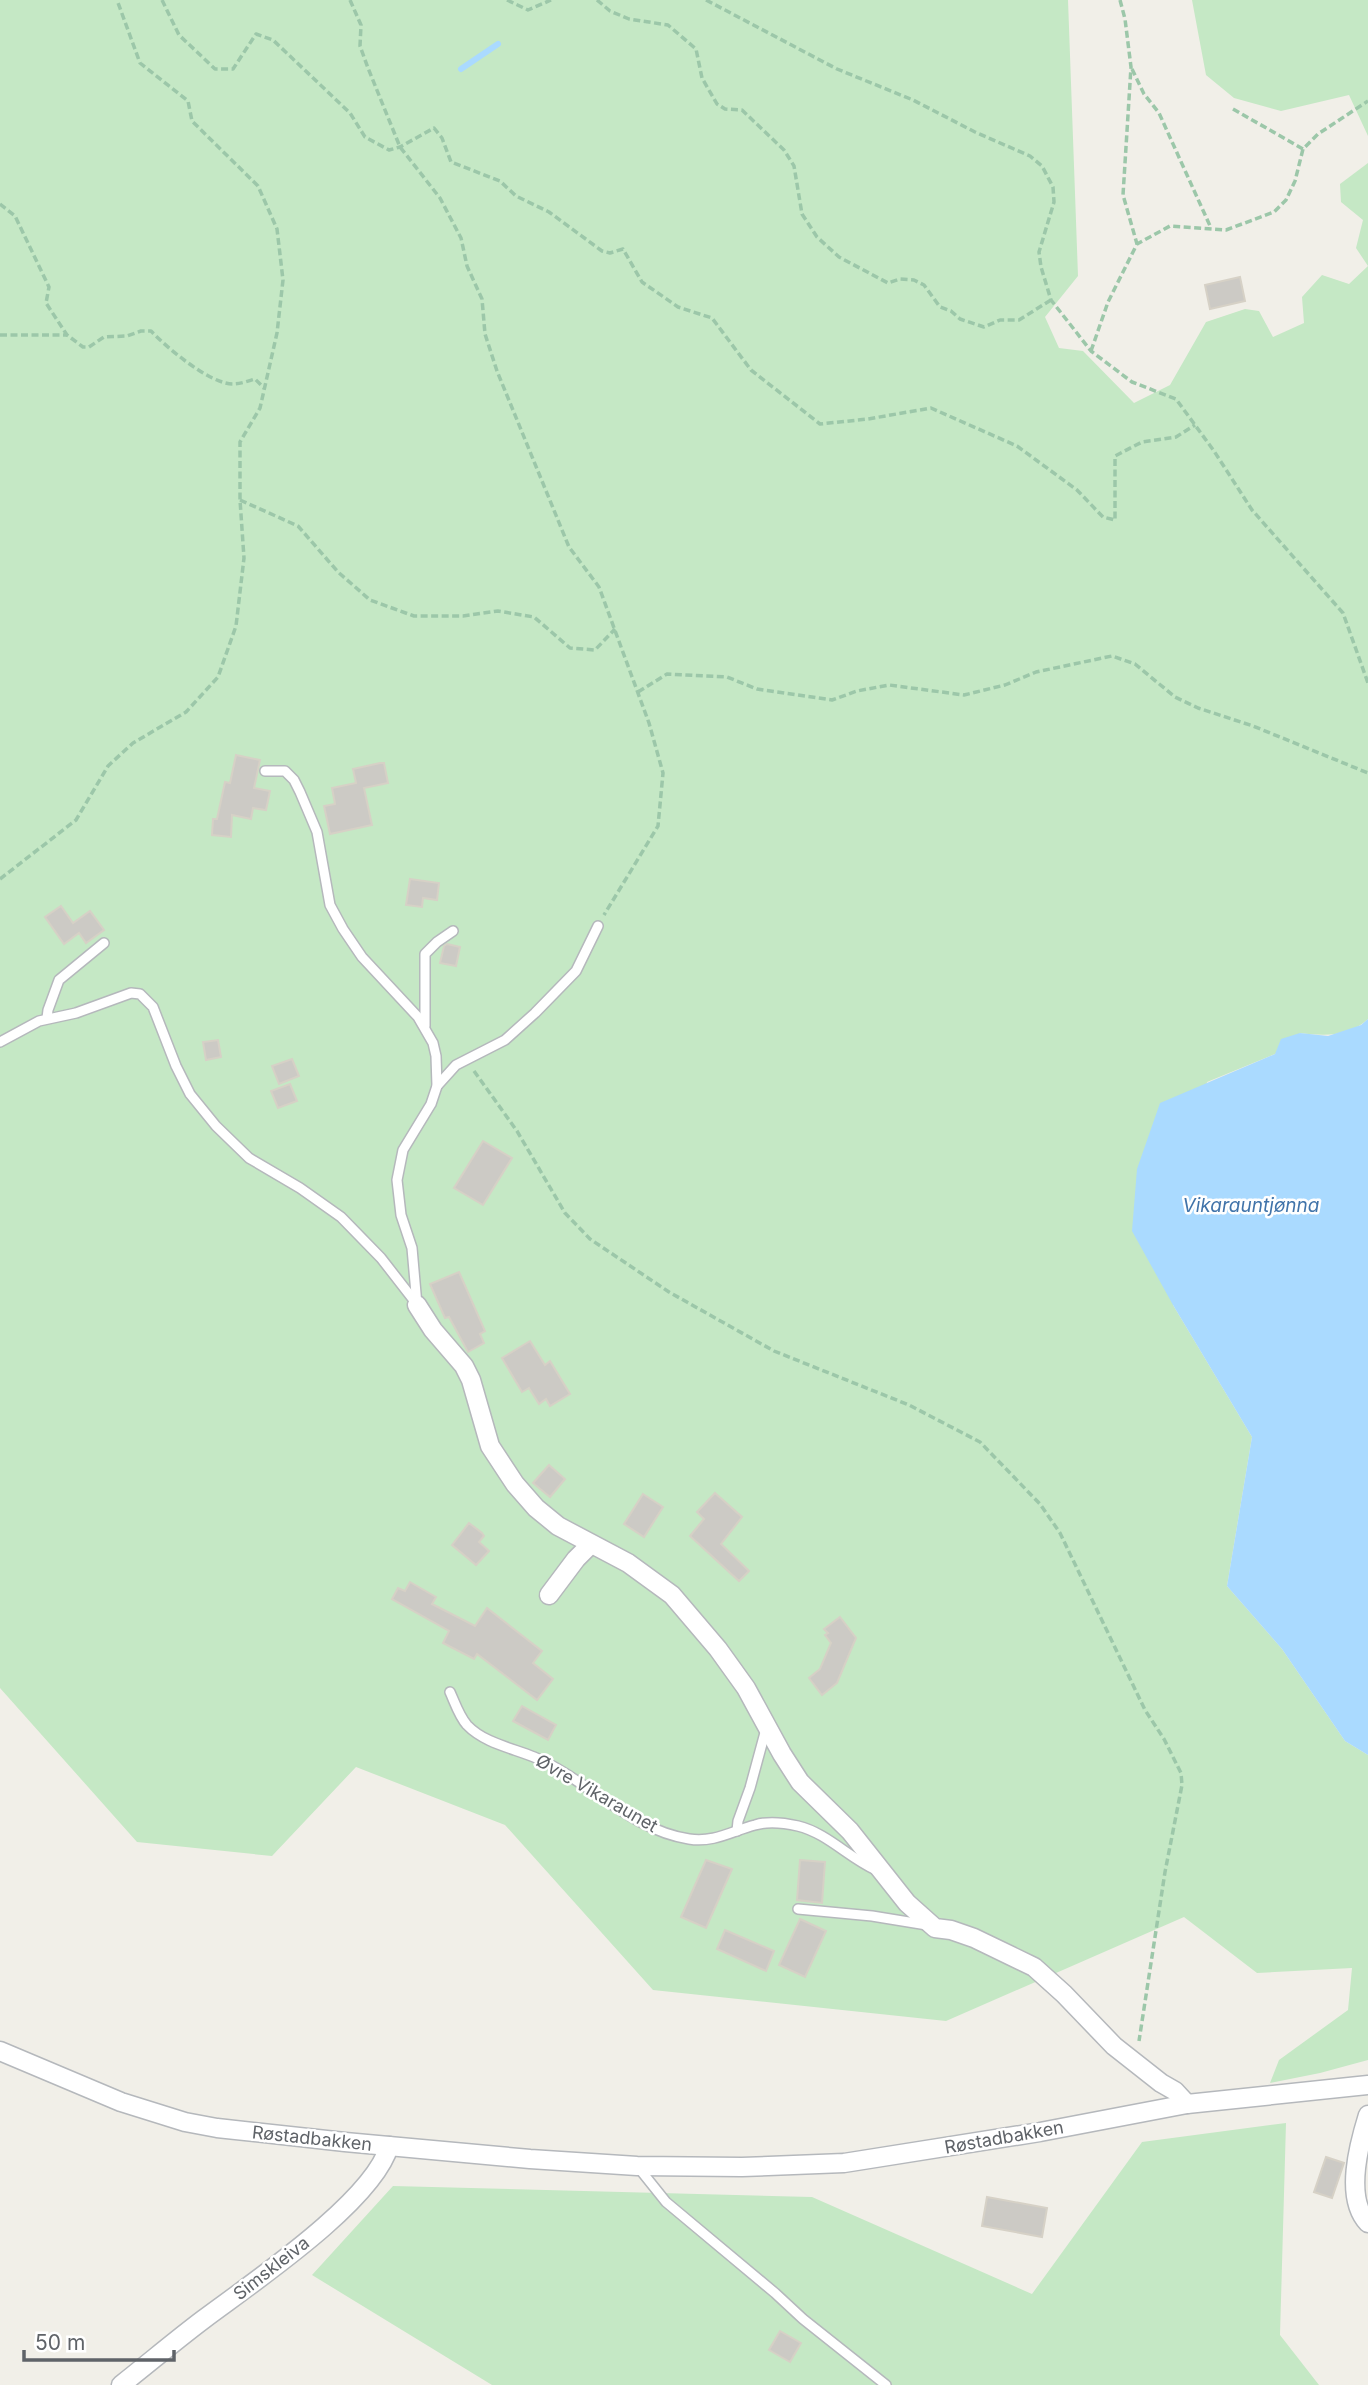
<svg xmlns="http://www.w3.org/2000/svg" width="1368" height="2385" viewBox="0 0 1368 2385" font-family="Inter,sans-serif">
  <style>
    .green { fill: #c5e8c5 }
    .water { fill: #aadaff }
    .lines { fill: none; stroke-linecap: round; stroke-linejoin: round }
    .stream { stroke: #aadaff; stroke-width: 6 }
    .building { fill: #cccac5; stroke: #d6d1c6; stroke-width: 2 }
    .lane-casing { stroke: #b5b8bc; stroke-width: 12 }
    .street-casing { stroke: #b5b8bc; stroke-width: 21 }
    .path { stroke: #9cc7a9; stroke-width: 3.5; stroke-dasharray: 7 3.5; stroke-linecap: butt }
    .lane { stroke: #fff; stroke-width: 9 }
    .street { stroke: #fff; stroke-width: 18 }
    .labels { text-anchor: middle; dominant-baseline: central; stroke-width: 5; stroke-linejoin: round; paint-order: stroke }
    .street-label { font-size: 18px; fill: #5f6368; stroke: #fff }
    .water-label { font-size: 19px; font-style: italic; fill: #4174aa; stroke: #fff }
  </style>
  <rect width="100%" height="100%" fill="#f1efe8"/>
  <g class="green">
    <path d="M0 0H1068L1078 276 1045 317 1059 348 1083 351 1134 403 1170 385 1206 322 1245 309 1259 311 1273 337 1304 323 1302 297 1322 275 1349 284 1368 266V1019C1348 1037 1325 1036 1300 1033L1275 1054 1207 1082 1173 1305 1252 1437 1227 1586 1282 1649 1345 1741 1368 1755V2060L1320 2073 1270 2083 1279 2060 1348 2010 1352 1968 1257 1973 1184 1917 946 2021 653 1990 505 1825 356 1767 272 1856 137 1842 0 1688Z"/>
    <path d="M1192 0H1368V136L1349 95 1281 111 1234 98 1206 75Z"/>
    <path d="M1368 163V266L1356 248 1363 220 1341 202 1340 184Z"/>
    <path d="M1286 2123 1280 2335 1319 2385H492L312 2275 393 2186 812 2197 1032 2294 1142 2142Z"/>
  </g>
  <path class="water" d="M1368 1019V1755L1345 1741 1282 1649 1227 1586 1252 1437 1173 1305 1132 1231 1137 1169 1160 1103 1275 1054 1281 1039 1300 1033 1328 1036 1361 1025Z"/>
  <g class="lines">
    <path class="stream" d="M461 69 498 44"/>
  </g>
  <g class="building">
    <path d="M1240 277 1245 301 1210 309 1205 285Z"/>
    <path d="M236 755 260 760 254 788 270 791 266 810 253 808 251 819 232 815 231 837 212 835 213 819H217L225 782 230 783Z"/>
    <path d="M380 763H384L388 783 364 788 372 825 330 834 324 806 335 804 332 788 356 783 353 769Z"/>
    <path d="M410 879 439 883 437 900 423 898 422 907 406 905Z"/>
    <path d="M61 906 73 923 90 911 104 930 86 943 79 933 64 944 45 917Z"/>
    <path d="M447 944 460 947 456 966 440 963 444 946Z"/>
    <path d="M218 1040 221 1057 206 1060 203 1042Z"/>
    <path d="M292 1059 299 1076 279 1084 272 1066Z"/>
    <path d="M290 1084 297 1101 278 1108 271 1091Z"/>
    <path d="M483 1141 512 1158 483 1205 454 1188Z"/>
    <path d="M459 1272 485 1331 480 1334 484 1343 468 1352 449 1317 445 1318 430 1284Z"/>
    <path d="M530 1341 545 1365 550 1361 570 1394 550 1406 546 1399 539 1404 529 1388 522 1392 502 1358Z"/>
    <path d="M549 1465 565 1479 550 1497 533 1483Z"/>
    <path d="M715 1493 742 1517 721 1544 749 1571 739 1581 690 1536 704 1519 697 1512Z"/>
    <path d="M643 1494 663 1507 644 1537 624 1524Z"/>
    <path d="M469 1523 482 1533 484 1536 479 1542 489 1551 476 1565 452 1545Z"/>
    <path d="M410 1582 436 1597 432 1604 475 1626 487 1608 542 1651 533 1663 553 1679 537 1700 477 1654 474 1659 443 1643 449 1631 392 1599 398 1588 405 1591Z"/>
    <path d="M840 1617 856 1638 837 1683 822 1695 809 1678 820 1669 831 1643 825 1635 828 1633 824 1629Z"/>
    <path d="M522 1706 556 1725 548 1740 513 1721Z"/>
    <path d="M706 1860 732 1869 706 1928 681 1917Z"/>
    <path d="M800 1860 825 1862 822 1903 797 1900Z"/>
    <path d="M800 1919 826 1931 805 1977 779 1965Z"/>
    <path d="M725 1930 774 1951 766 1971 717 1949Z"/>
    <path d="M1326 2157 1344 2163 1332 2198 1314 2192Z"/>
    <path d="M987 2197 1047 2208 1042 2237 982 2226Z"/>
    <path d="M780 2331 801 2343 790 2362 769 2350Z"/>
  </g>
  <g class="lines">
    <g class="lane-casing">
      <g id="lane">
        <path d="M265 771H285L294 780 300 792 317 832 330 905 343 929 362 957 418 1017 433 1043 436 1056 437 1086 431 1104 403 1150 397 1180 401 1215 412 1248 417 1305"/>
        <path d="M47 1018 48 1010 59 980 104 943"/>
        <path d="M425 1026V954L437 942 453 931"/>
        <path d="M0 1042 39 1021 76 1013 131 993 140 994 153 1007 176 1066 190 1094 216 1126 249 1158 300 1188 341 1217 381 1258 416 1303"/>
        <path d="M437 1086 456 1065 505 1040 535 1013 576 971 598 926"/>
        <path d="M450 1692C455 1703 459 1716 467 1725 484 1743 512 1748 534 1757 587 1779 630 1830 689 1839 714 1843 732 1831 755 1825 768 1821 785 1823 798 1826 827 1833 849 1858 876 1870"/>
        <path d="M737 1831 738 1821 750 1788 766 1729"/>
        <path d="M798 1909 872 1916 927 1925"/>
        <path d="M638 2167 666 2202 775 2293 803 2319 886 2385"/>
      </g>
    </g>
    <g class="street-casing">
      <g id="street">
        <path d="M417 1305 433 1330 464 1366 471 1380 490 1446 515 1484 536 1508 558 1526 628 1563 672 1595 718 1649 746 1688 782 1754 800 1782 850 1831 907 1903 935 1928 951 1930 974 1938 1034 1967 1064 1994 1114 2046 1161 2083 1175 2091 1187 2104"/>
        <path d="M549 1595 576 1559 591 1544"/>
        <path d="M0 2051 121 2102 185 2122 217 2128 345 2142 530 2159 637 2166 742 2167 844 2163 1040 2132 1187 2104 1368 2085"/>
        <path d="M1368 2115C1359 2144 1344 2198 1368 2223"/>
        <path d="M121 2385C149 2363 176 2340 204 2319 252 2283 374 2201 389 2146"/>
      </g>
    </g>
    <g class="path">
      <path d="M162 0 179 35 215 69H233L256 34 273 40 350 113 365 137 389 150 400 147 434 128 442 138 451 162 500 181 516 196 549 212 602 251 610 253 623 249 642 282 678 307 712 318 751 370 820 424 868 419 931 408 1017 446 1077 490 1103 517 1115 520V456L1142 442 1176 437 1195 425"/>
      <path d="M350 0 361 25 360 46 368 68 400 147 440 198 461 238 467 266 482 299 485 334 497 371 569 547 599 587 649 723 663 773 658 826 604 915"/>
      <path d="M507 0 528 10 551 0"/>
      <path d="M597 0 610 11 629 19 668 25 696 49 702 78 717 104 725 109 742 110 784 150 794 166 802 214 817 237 839 257 888 283 900 279 914 280 924 285 940 307 951 311 960 319 984 327 1000 320H1019L1051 300"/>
      <path d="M706 0 837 69 913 100 975 132 1030 156 1042 166 1053 187 1054 202 1039 252 1041 267 1051 300 1091 351 1132 382 1176 399 1214 451 1252 510 1343 613 1368 683"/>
      <path d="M1120 0 1125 19 1131 67 1123 195 1137 244"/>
      <path d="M1132 69 1144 94 1159 113 1211 228"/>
      <path d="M1233 109 1303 149"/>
      <path d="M0 204 15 216 49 287 46 303 67 335 83 347H89L104 337 127 336 141 331H151C167 348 210 384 233 384 240 384 248 381 255 379L264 388"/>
      <path d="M0 335H67"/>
      <path d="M1091 351 1108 302 1137 244 1170 226 1226 230 1274 212 1286 200 1295 181 1303 149 1318 134 1368 101"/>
      <path d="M240 500 298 526 338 572 370 600 414 616H463L498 611 534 617 570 648 595 650 615 629"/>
      <path d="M638 692 667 674 727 677 757 689 832 700 857 691 889 685 964 695 1005 685 1036 672 1112 656 1135 664 1175 697 1198 708 1253 726 1368 773"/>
      <path d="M0 879 76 820 108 766 133 743 186 712 218 677 236 626 244 558 240 500V442L260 408 277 333 283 280 277 229 258 186 192 121 188 101 140 63 117 0"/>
      <path d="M474 1071 517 1131 565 1213 590 1239 669 1292 774 1351 909 1405 980 1442 1040 1504 1060 1533 1145 1710 1164 1739 1181 1773 1182 1785 1165 1872 1139 2041"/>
    </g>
    <use href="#lane" class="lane"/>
    <use href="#street" class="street"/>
  </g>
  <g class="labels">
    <g class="street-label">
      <text transform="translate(597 1793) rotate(30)">Øvre Vikaraunet</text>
      <text transform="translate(1004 2137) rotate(-10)">Røstadbakken</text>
      <text transform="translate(312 2138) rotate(6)">Røstadbakken</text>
      <text transform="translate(271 2268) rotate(-38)">Simskleiva</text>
    </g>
    <g class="water-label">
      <text x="1251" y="1205">Vikarauntjønna</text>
    </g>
  </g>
  <path d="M24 2350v10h150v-10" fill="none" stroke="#5f6368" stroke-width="3.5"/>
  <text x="35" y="2350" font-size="21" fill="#5f6368" stroke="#ffffff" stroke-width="5" paint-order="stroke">50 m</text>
</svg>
